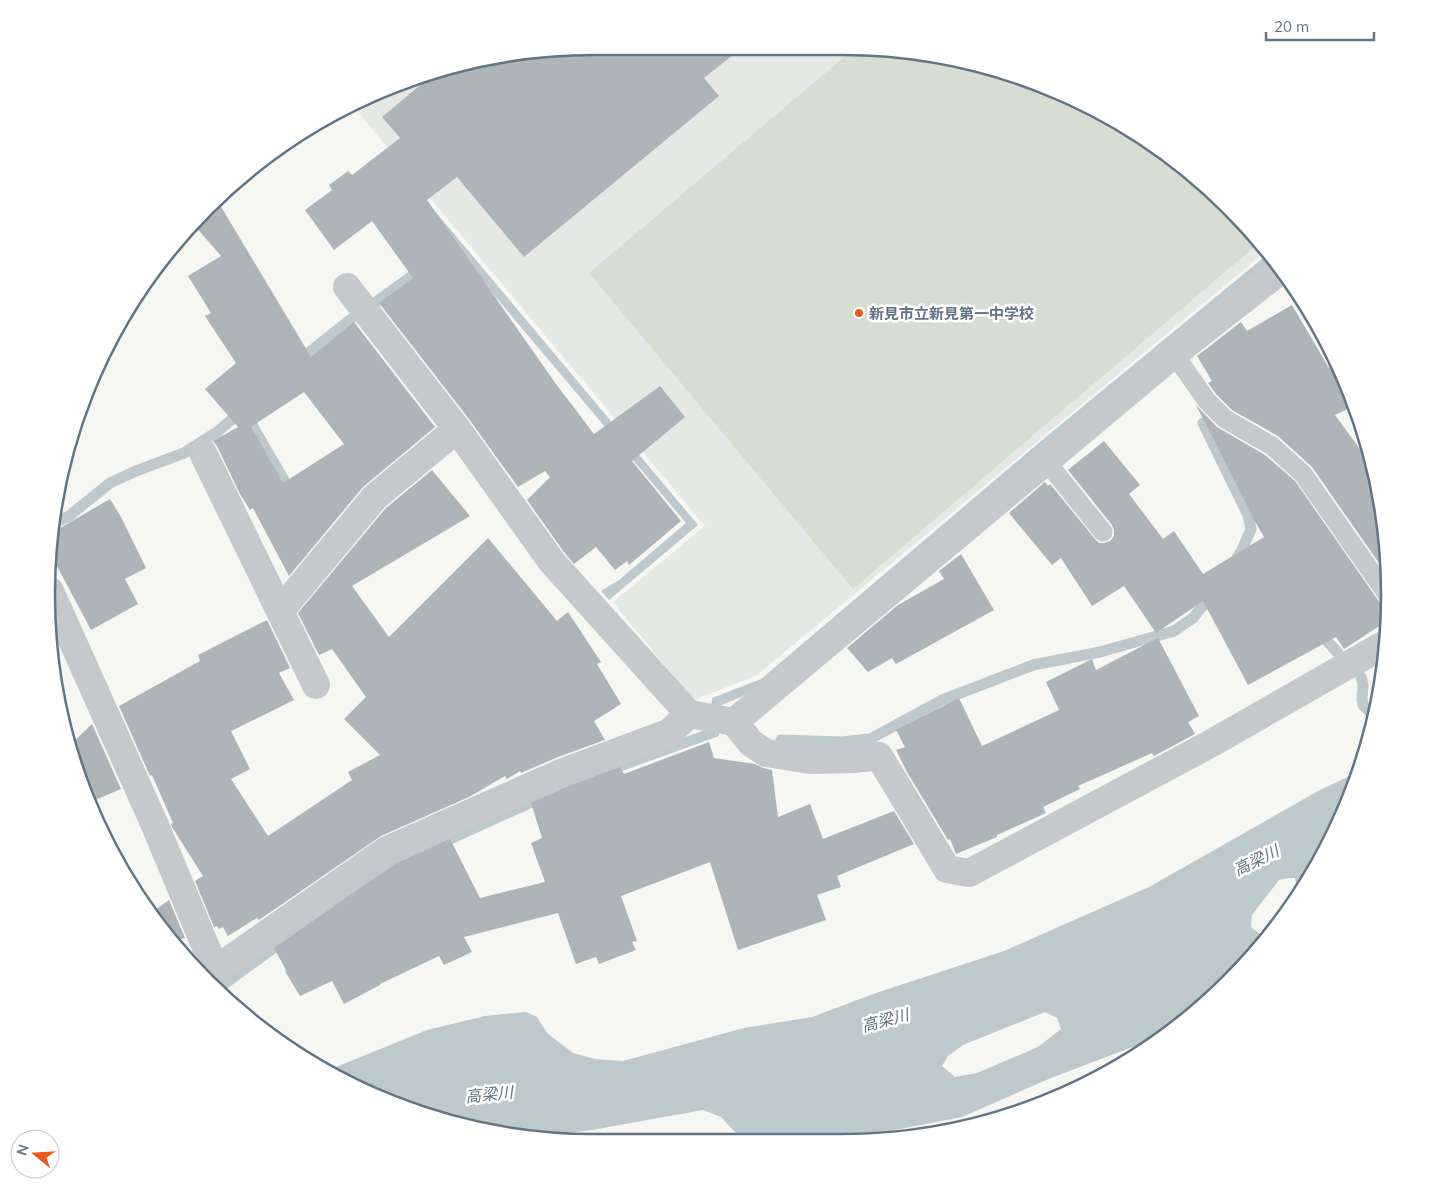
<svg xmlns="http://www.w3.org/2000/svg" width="1436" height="1189" viewBox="0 0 1436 1189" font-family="Mulish,'Noto Sans JP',sans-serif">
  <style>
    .built { fill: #e6e8e6 }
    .green { fill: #d6ded3 }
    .water { fill: #bec9ce; fill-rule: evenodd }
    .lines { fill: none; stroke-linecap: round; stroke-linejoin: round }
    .stream { stroke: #bec9ce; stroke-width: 11 }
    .building { fill: #adb5bb; fill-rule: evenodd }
    .lane { stroke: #c5c9cc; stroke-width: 19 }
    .street { stroke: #c5c9cc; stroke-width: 28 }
    .poi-dot { fill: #ed5a1c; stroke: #fff; stroke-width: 2 }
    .labels { text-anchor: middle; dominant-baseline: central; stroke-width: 5; stroke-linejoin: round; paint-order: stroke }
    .poi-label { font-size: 15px; font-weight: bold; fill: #637485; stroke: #fff; text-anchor: start }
    .water-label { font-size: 16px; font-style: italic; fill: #5f7682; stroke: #fff }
    .rim { fill: none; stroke: #637485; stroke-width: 2.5 }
  </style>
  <rect width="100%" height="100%" fill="#f6f6f2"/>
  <path class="built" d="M594 46 878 47 983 65 1052 88 1146 139 1229 207 1266 251 756 676 693 700 613 602 705 526 353 106 453 65Z"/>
  <path class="green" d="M856 47H878L983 65 1052 88 1146 139 1229 207 1259 243 853 589 589 273Z"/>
  <g class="water">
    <path d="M388 155 698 525 609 600 601 591 619 580 686 523 381 161Z"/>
    <path d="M1268 254 1273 260 762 688 717 707 719 736 586 784 505 820 389 873 374 882 221 993 214 985 381 866 587 773 710 728 712 698 761 679 1041 441Z"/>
    <path d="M1358 772 1348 804 1298 899 1289 909 1297 888 1295 878H1288L1279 880 1252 915 1251 927 1260 934 1277 923 1229 982 1164 1035 1051 1078 962 1117 843 1140 823 1143 756 1142 735 1132 721 1117 703 1110 592 1130 536 1137 419 1114 323 1071 336 1067 427 1030 485 1016 526 1012 537 1017 547 1033 573 1053 595 1059 623 1061 744 1028 812 1017 876 993 1004 951 1149 887 1320 790ZM1045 1012 1057 1018 1061 1029 1038 1047 977 1073 955 1077 942 1066 948 1056 963 1045Z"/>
  </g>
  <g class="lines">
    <g class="stream">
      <path d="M372 305 423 268"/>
      <path d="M297 362 351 319"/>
      <path d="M245 413 292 494"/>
      <path d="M1203 423 1248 515 1251 529 1242 550 1235 561"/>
      <path d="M54 523 69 516 110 483 136 471 184 453 217 432 242 411"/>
      <path d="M1319 632 1338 653"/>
      <path d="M1361 677 1363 685 1362 699 1363 705 1375 717"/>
      <path d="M781 740 841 742 870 739 942 700 1033 665 1100 652 1174 631 1193 618 1213 593"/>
    </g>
  </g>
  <g class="building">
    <path d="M594 46 743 47 704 78 719 96 524 257 457 177 427 200 556 384 594 434 660 386 685 417 632 461 681 521 629 565 627 561 615 570 596 547 574 564 564 552 527 500 550 477 545 471 518 487 469 419 379 303 413 278 372 221 334 250 305 210 332 190 329 185 348 171 352 175 400 138 382 117 436 72 453 65Z"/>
    <path d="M217 200 311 357 354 322 435 427 363 487 289 576 253 508 250 510 240 494 217 446 213 441 238 427 205 389 236 363 205 316 211 313 188 276 221 256 193 224ZM304 392 344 444 283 483 251 427Z"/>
    <path d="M1292 305 1329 368 1337 364 1348 384 1354 406 1335 415 1373 467 1379 487 1388 576 1312 467 1278 436 1232 410 1216 394 1208 383 1212 381 1197 356 1241 322 1247 331Z"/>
    <path d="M1196 405 1217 427 1265 455 1295 481 1380 603 1384 607 1388 608 1387 621 1344 649 1336 637 1248 685 1203 601 1156 633 1124 586 1092 606 1061 558 1052 565 1009 513 1045 482 1048 486 1050 484 1095 539 1099 543H1104L1110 541 1114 536V530L1112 525 1068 470 1104 441 1140 485 1129 494 1163 539 1174 531 1203 574 1264 537 1250 513H1251Z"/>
    <path d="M432 470 470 516 352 586 389 637 488 538 557 621 568 612 601 662 597 664 621 704 594 721 605 740 558 757 521 773 520 771 507 779 505 776 469 797 381 836 259 920 257 918 228 936 223 927 219 929 217 926 214 927 195 881 203 876 172 827 171 824 173 823 152 775 150 776 119 706 200 661 198 655 267 620 290 668 279 673 294 700 231 731 250 769 231 779 268 836 352 780 348 772 380 755 344 719 366 697 332 649 319 655 298 613 386 508Z"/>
    <path d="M110 499 121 517 146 568 125 579 138 604 91 630 49 551 53 532Z"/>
    <path d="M961 554 994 610 896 664 892 658 868 672 847 648 898 605 944 579 939 571Z"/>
    <path d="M1158 638 1199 716 1188 722 1195 734 1154 756 1152 753 1078 786 1080 789 1043 807 1046 813 997 835V837L956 854 950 839 948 840 907 772 896 750 905 747 896 730 959 698 982 746 1059 710 1046 682 1092 659 1096 670Z"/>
    <path d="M92 724 121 789 88 803 70 745Z"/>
    <path d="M709 742 714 758 755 764 763 768 772 770 778 817 810 804 823 839 894 811 914 844 837 876 841 887 817 895 826 920 738 950 710 862 621 896 637 941 632 942 636 950 599 964 596 957 576 964 558 913 464 937 472 952 444 965 439 956 380 984V985L344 1004 332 981 300 996 285 971 286 970 274 948 395 864 450 839 480 898 545 882 531 843 542 838 531 803 569 786 620 767 624 774Z"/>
    <path d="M169 900 185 938 175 941 151 913Z"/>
  </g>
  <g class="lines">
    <g class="lane">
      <path d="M1174 354 1207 401 1225 419 1272 446 1303 474 1389 597"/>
      <path d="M1046 461 1103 532"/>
    </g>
    <g class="street">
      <path d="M347 287 457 429 552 562 689 714"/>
      <path d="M203 453 316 685"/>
      <path d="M50 591 154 823 215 969"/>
      <path d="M280 611 375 497 457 429"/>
      <path d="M734 722 751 743 766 753 810 760 854 759 879 756 947 869 969 873 1210 744 1385 644"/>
      <path d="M206 976 387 850 563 772 670 732 689 714 734 722 1174 354 1281 270"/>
    </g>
  </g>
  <circle class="poi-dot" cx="859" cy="313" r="5"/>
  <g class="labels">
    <g class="poi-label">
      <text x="869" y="313">新見市立新見第一中学校</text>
    </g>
    <g class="water-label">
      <text transform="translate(1256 860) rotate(-26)">高梁川</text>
      <text transform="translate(885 1020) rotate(-15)">高梁川</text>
      <text transform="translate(489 1094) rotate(-6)">高梁川</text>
    </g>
  </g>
  <path d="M0 0H1436V1189H0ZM594 55H842A539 539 0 0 1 1381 594V595A539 539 0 0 1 842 1134H594A539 539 0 0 1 55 595V594A539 539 0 0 1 594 55Z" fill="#fff" fill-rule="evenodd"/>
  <path class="rim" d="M594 55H842A539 539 0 0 1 1381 594V595A539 539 0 0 1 842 1134H594A539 539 0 0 1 55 595V594A539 539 0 0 1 594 55Z"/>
  <g transform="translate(35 1154) rotate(288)"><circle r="24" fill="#ffffff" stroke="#c1c7ce"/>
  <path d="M0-4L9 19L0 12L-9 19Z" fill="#ed5a1c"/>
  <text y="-8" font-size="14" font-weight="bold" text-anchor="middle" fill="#637485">N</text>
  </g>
  <path d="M1266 32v8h108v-8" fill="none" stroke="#637485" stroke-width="2.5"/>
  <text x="1274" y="32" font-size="15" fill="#637485" stroke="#ffffff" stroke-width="4" paint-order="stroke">20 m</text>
</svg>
